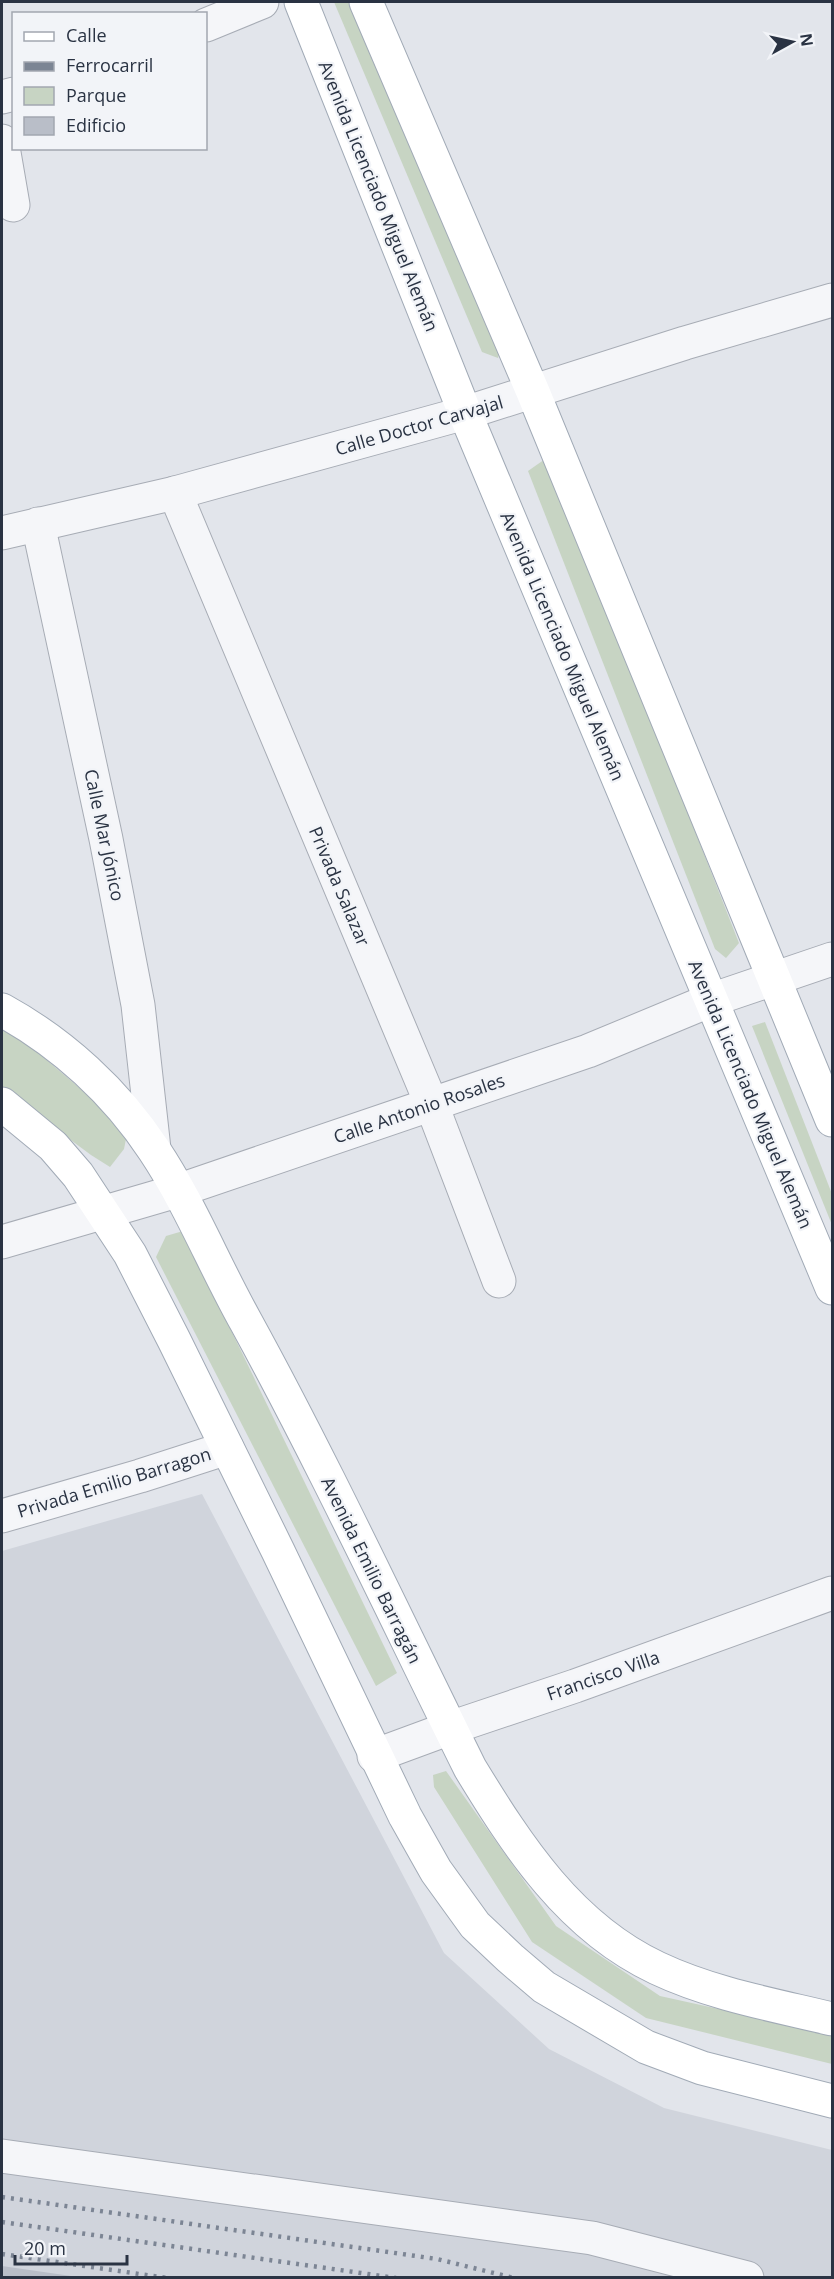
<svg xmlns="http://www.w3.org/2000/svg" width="834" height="2279" viewBox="0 0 834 2279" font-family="'Open Sans',sans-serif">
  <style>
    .built { fill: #d0d4dc }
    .green { fill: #c7d4c3 }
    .building { fill: #b9bec8 }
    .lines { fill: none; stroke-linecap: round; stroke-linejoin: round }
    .minor-casing { stroke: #a7acb5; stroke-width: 35 }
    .major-casing { stroke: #a1aab6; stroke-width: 35 }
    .minor { stroke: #f5f6f9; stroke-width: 33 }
    .major { stroke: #fff; stroke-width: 33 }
    .rail { stroke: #7c8594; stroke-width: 4.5; stroke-dasharray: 3 6; stroke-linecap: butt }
    .labels { text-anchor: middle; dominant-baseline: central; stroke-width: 4.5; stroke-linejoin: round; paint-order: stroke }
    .street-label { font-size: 18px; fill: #2a3343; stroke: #f2f4f8 }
  </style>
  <rect width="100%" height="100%" fill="#e2e5eb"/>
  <path class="built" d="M202 1494 444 1953 549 2049 664 2108 832 2150V2277L2 2278V1551Z"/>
  <g class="green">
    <path d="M334 2H357L502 342 498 358 482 352Z"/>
    <path d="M548 457 739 943 726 958 715 949 528 471Z"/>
    <path d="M765 1022 832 1194V1225L752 1026Z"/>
    <path d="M2 1027 23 1040 128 1129 124 1149 110 1167 91 1155 2 1089Z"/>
    <path d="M183 1231 397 1673 376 1686 156 1257 166 1236Z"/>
    <path d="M446 1771 556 1926 660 1996 832 2034V2064L646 2018 532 1942 434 1787 433 1775Z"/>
  </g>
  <path class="building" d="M2 2266 71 2276V2278H2Z"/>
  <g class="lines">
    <g class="minor-casing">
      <g id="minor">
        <path d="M206 25 262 2"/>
        <path d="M2 97 14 94"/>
        <path d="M2 141 13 205"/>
        <path d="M175 493 431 1103 499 1281"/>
        <path d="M38 524 106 839 138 1005 154 1149"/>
        <path d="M2 533 175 493 465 413 685 343 832 300"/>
        <path d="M2 1242 177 1191 588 1051 711 1000 832 959"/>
        <path d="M2 1516 140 1476 227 1448"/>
        <path d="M374 1756 450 1728 575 1686 832 1593"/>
        <path d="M2 2156 592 2238 747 2278"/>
      </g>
    </g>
    <g class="major-casing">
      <g id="major">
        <path d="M301 2 465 413 832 1288"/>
        <path d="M366 2 533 392 832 1120"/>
        <path d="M2 1010C62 1043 116 1092 154 1150 190 1204 214 1265 246 1322 326 1468 396 1619 470 1768 518 1847 570 1927 657 1968 712 1994 774 2005 832 2019"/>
        <path d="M2 1104 53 1146 78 1175 130 1254 174 1340 278 1551 405 1816 436 1871 475 1925 510 1958 544 1987 646 2047 702 2068 832 2101"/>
      </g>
    </g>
    <use href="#minor" class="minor"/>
    <use href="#major" class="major"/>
    <g class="rail">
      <path d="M2 2197 437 2259 514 2278"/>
      <path d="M2 2222 396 2278"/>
      <path d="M2 2254 167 2278"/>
    </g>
  </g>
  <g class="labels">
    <g class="street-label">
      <text transform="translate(379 196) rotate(68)">Avenida Licenciado Miguel Alemán</text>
      <text transform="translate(419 425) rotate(-16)">Calle Doctor Carvajal</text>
      <text transform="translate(563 646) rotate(67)">Avenida Licenciado Miguel Alemán</text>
      <text transform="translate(105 835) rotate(78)">Calle Mar Jónico</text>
      <text transform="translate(340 886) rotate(67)">Privada Salazar</text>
      <text transform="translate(751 1094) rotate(67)">Avenida Licenciado Miguel Alemán</text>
      <text transform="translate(419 1108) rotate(-19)">Calle Antonio Rosales</text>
      <text transform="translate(114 1482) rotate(-17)">Privada Emilio Barragon</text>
      <text transform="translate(372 1570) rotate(64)">Avenida Emilio Barragán</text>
      <text transform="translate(603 1675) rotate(-19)">Francisco Villa</text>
    </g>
  </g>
  <rect width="834" height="2279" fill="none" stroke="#2a3343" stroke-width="6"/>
  <rect x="12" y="12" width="195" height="138" fill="#f2f4f8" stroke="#a2a7b0" stroke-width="1.5"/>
  <rect x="24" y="32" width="30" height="9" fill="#ffffff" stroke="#a2a7b0" stroke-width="1.5"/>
  <text x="66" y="42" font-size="18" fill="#2a3343">Calle</text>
  <rect x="24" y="62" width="30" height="9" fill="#7c8594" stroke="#a2a7b0" stroke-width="1.5"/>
  <text x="66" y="72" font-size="18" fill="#2a3343">Ferrocarril</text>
  <rect x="24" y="87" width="30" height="18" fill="#c7d4c3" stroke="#a2a7b0" stroke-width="1.5"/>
  <text x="66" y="102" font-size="18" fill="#2a3343">Parque</text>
  <rect x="24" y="117" width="30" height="18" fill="#b9bec8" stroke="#a2a7b0" stroke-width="1.5"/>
  <text x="66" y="132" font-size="18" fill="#2a3343">Edificio</text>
  <g transform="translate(792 42) rotate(82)" stroke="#f2f4f8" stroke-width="4.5" paint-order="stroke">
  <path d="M0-4.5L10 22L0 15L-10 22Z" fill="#2a3343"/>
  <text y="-9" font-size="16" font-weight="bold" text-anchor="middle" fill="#2a3343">N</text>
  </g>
  <path d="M15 2255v9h112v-9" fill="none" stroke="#2a3343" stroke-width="3"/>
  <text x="24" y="2255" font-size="18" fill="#2a3343" stroke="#f2f4f8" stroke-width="4.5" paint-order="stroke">20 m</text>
</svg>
